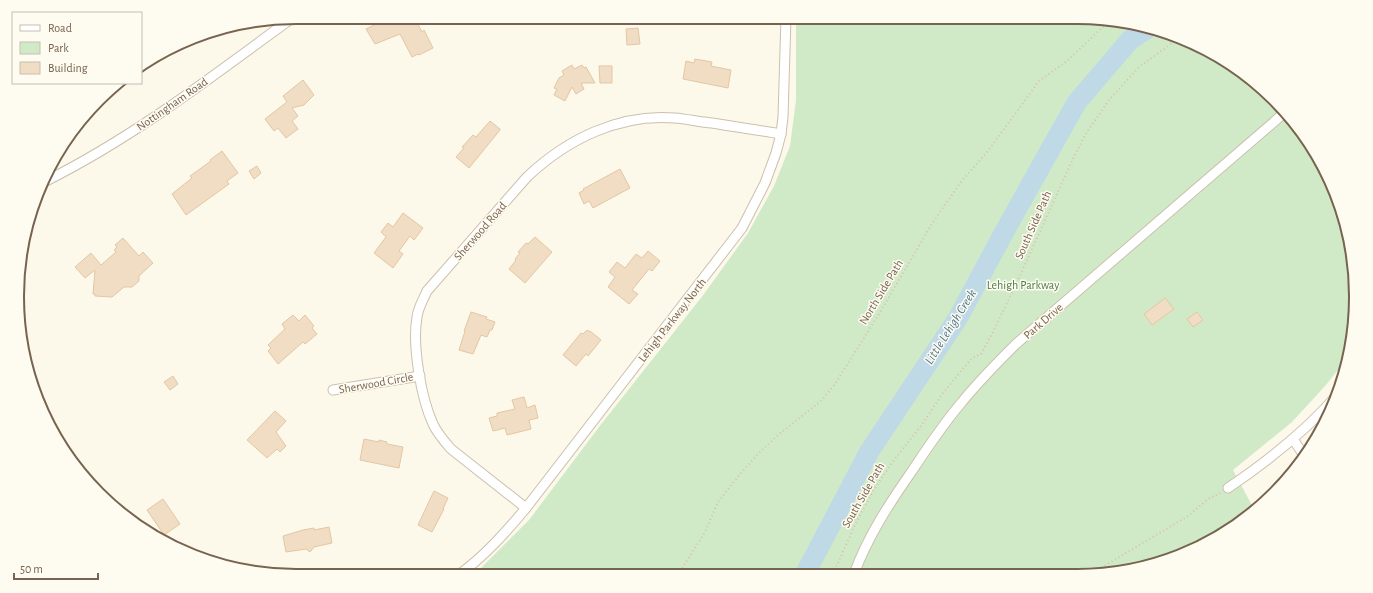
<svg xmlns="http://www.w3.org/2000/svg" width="1373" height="593" viewBox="0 0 1373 593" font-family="'Alegreya Sans',sans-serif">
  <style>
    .green { fill: #d0eac8 }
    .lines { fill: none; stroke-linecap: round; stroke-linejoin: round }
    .river { stroke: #bfd9e6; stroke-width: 20 }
    .building { fill: #f1ddc3; stroke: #e3c7a4 }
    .street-casing { stroke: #ccc0ad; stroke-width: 11 }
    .path { stroke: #d6c1a5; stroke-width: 2; stroke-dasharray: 1 3; stroke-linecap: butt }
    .street { stroke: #fff; stroke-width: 9 }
    .labels { text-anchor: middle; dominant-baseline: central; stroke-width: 3; stroke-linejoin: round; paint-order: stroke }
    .street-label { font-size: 12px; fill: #77634e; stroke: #fefbf1 }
    .park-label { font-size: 12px; fill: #4c7c46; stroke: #fefbf1 }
    .water-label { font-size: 13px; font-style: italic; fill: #4c7890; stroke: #fefbf1 }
    .rim { fill: none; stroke: #77634e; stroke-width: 2 }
  </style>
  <rect width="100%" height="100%" fill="#fcf8ea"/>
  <path class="green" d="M796 17H1077L1167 32 1216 55 1261 87 1298 127 1327 173 1347 224 1355 278 1354 333 1348 357 1326 385 1292 422 1233 470 1255 511 1200 547 1113 574 474 575 529 520 599 427 704 294 748 233 774 186 790 146 796 100Z"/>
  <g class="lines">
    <path class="river" d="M805 574 869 452 958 318 1008 225 1077 102 1130 40 1147 29"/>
  </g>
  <g class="building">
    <path d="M391 17H414L422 32 424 30 433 48 419 55 418 54 412 57 400 34 375 44 366 29Z"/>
    <path d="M638 28 640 44 627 45 626 29Z"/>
    <path d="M695 59 712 62 711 66 731 70 728 88 683 79 686 61 694 63Z"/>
    <path d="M572 65 574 69 582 65 584 68 586 67 595 83H581L584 89 576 94 572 87 565 101 554 95 557 89 554 88 559 78 564 75 562 71Z"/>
    <path d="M599 66H612V83H600Z"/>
    <path d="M303 80 314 95 304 105 292 108 298 116 292 121 298 129 286 138 278 128 274 131 265 119 287 102 283 96Z"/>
    <path d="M490 121 500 129V130L469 168 456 157 464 148 462 147 473 135 476 137Z"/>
    <path d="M222 151 238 173 227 181 229 184 186 215 172 194 192 178 190 176 211 161 210 160Z"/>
    <path d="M257 166 261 173 254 179 249 171Z"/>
    <path d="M620 169 630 188 593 208 589 201 584 204 579 193 584 190 583 189Z"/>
    <path d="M403 213 423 228 414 240 410 236 399 251 403 254 393 268 374 253 386 237 381 232 388 223 393 227Z"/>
    <path d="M535 237 552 252 525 283 509 269 516 260 515 259 520 253 518 252 526 243 528 244Z"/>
    <path d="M123 238 139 256 143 252 153 263 139 276V281L132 287H124L112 297 95 296V294H93L95 270 85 278 75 267 91 253 101 265 116 252 114 250 117 247 115 245Z"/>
    <path d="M648 251 660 261 652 271 649 269 632 290 638 294 629 304 608 287 615 277 609 272 617 262 625 268 636 254 642 258Z"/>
    <path d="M1165 298 1174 309 1152 325 1144 314Z"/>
    <path d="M471 312 487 317 486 319 495 322 492 330H490L487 337 481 335 473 354 459 350 465 331H464Z"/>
    <path d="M1197 312 1203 320 1193 327 1187 319Z"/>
    <path d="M293 315 299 321 305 315 314 326 312 328 317 334 305 344 303 342 278 364 268 351 271 348 268 345 285 329 282 324Z"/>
    <path d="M587 330 590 332V331L601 340 588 356 586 354 576 366 563 355 581 333 583 334Z"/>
    <path d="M173 376 178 384 170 390 164 382Z"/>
    <path d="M524 397 527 408 535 405 538 418 529 420 531 429 507 435 505 428 493 431 489 418 497 416V413L515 409 512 400Z"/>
    <path d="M275 411 286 421 276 432 286 446 280 452 277 449 267 458 247 440Z"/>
    <path d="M364 439 379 442V440L387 442V444L403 447 399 468 360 460Z"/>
    <path d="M434 491 448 498 443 509H444L432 532 418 525Z"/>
    <path d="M163 499 180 524 164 535 147 510Z"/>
    <path d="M329 527 332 543 314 547 310 552 306 549 286 552 283 536 303 530 314 528V530Z"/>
  </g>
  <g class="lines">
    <g class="street-casing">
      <g id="street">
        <path d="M46 181C134 137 213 76 292 18"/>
        <path d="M333 390 420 376"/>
        <path d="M1293 439 1305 457"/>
        <path d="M1228 488C1268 461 1306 431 1338 394"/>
        <path d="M526 508 451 449C444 441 437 433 433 424 421 398 412 345 417 317 418 308 423 300 427 291L527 177C566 140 619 113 675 118 687 119 700 122 712 123 735 127 758 130 781 134"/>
        <path d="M854 574C868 536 889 504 912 471 928 447 943 424 962 402 979 381 997 363 1016 344L1275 121 1285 112"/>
        <path d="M457 576C484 557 506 532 526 508L742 228 765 183 776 153 781 134 783 117 786 17"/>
      </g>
    </g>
    <g class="path">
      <path d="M833 574 855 525 873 491 897 456 921 426 943 393 972 358 981 354 993 332 1018 280 1071 163 1085 135 1109 100 1139 67 1179 38"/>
      <path d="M1091 574 1188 516 1208 499 1220 493"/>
      <path d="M678 575 705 532 718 502 741 473 758 454 778 435 821 401 835 384 879 314 933 222 961 182 988 151 1039 81 1067 61 1108 22"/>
    </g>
    <use href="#street" class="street"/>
  </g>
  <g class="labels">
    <g class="street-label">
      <text transform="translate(172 104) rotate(-35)">Nottingham Road</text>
      <text transform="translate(1033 225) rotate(-66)">South Side Path</text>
      <text transform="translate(480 231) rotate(-49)">Sherwood Road</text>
      <text transform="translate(881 292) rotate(-59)">North Side Path</text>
      <text transform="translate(672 320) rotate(-52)">Lehigh Parkway North</text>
      <text transform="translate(1043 321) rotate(-41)">Park Drive</text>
      <text transform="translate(376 383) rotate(-10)">Sherwood Circle</text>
      <text transform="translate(863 495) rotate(-60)">South Side Path</text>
    </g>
    <g class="park-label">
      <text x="1023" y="285">Lehigh Parkway</text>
    </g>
    <g class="water-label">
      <text transform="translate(951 327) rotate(-58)">Little Lehigh Creek</text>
    </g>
  </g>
  <path d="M0 0H1373V593H0ZM296 24H1077A272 272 0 0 1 1349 296V297A272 272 0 0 1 1077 569H296A272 272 0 0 1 24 297V296A272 272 0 0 1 296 24Z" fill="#fefbf1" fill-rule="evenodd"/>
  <path class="rim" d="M296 24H1077A272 272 0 0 1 1349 296V297A272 272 0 0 1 1077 569H296A272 272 0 0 1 24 297V296A272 272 0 0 1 296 24Z"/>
  <rect x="12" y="12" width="130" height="72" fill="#fefbf1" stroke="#c8beb0"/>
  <rect x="20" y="25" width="20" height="6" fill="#ffffff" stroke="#c8beb0"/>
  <text x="48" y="32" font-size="12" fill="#77634e">Road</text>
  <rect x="20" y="42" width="20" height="12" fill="#d0eac8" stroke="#c8beb0"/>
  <text x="48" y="52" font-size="12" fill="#77634e">Park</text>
  <rect x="20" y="62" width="20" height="12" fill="#f1ddc3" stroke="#c8beb0"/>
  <text x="48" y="72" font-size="12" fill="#77634e">Building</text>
  <path d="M14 573v6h84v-6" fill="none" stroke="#77634e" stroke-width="2"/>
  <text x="20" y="573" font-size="12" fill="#77634e" stroke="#fefbf1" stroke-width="3" paint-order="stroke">50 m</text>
</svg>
